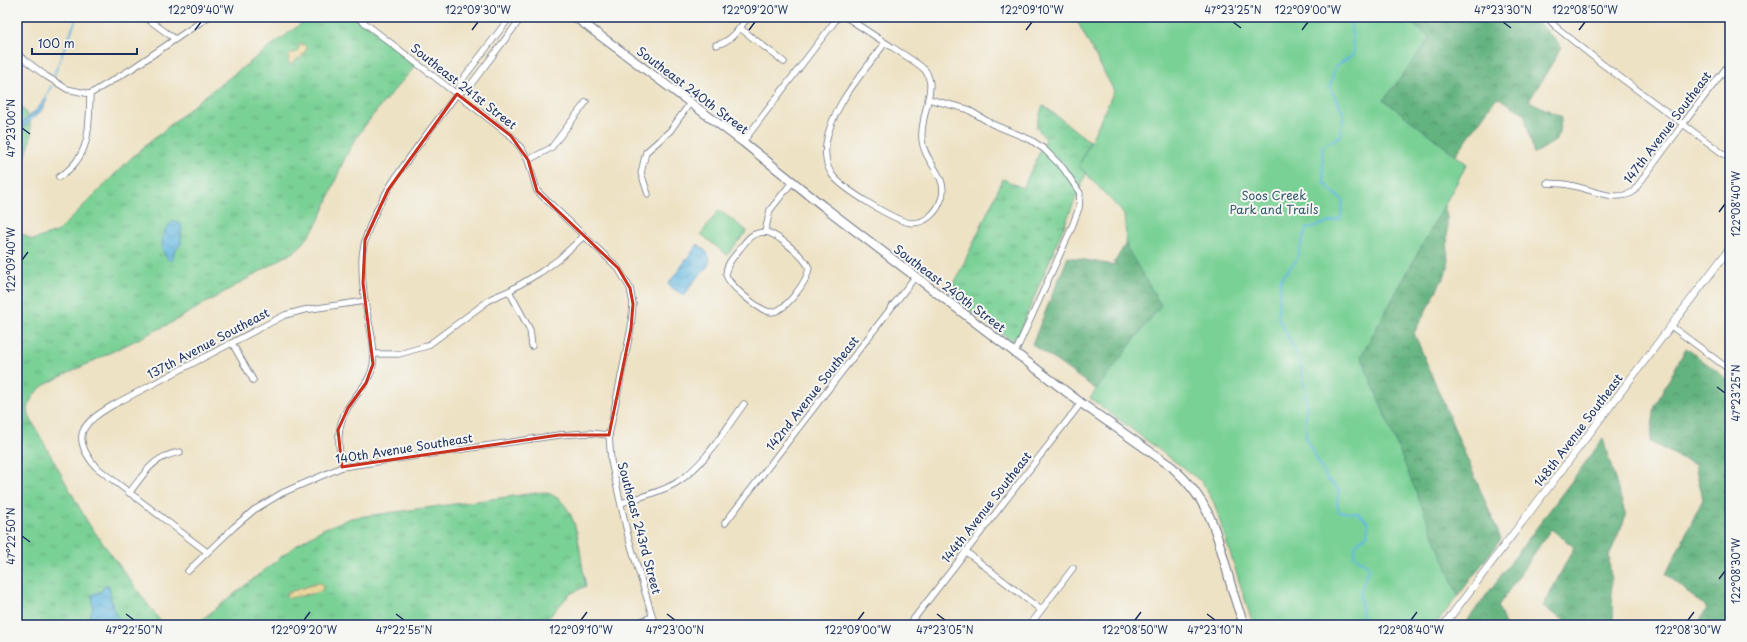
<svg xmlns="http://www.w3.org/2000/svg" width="1747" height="642" viewBox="0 0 1747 642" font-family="'Playpen Sans',sans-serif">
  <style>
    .grass { fill: url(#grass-tufts); stroke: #4a807a }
    .forest { fill: url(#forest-crowns); stroke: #3f716e }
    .sand { fill: url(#sand-dots); stroke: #84847e }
    .park { fill: #7ad196; stroke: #4a807a }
    .water { fill: url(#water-waves); stroke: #4074a0 }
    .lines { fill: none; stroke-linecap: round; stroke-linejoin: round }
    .stream { stroke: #65b9e1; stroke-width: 2 }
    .minor-casing { stroke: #656e82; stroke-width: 7 }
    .tertiary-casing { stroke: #656e82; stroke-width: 8 }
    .secondary-casing { stroke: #656e82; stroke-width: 10 }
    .minor { stroke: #fff; stroke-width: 5.5 }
    .tertiary { stroke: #fff; stroke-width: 7 }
    .secondary { stroke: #fff; stroke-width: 8 }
    .marked { fill: none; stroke: #c8321e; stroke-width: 3; stroke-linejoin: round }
    .ticks { fill: none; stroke: #1b2f5e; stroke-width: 1.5 }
    .labels { text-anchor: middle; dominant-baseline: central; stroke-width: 4; stroke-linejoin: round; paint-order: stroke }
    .street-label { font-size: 12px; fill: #1b2f5e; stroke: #f6f6f2 }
    .park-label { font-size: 12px; fill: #33586c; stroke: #f6f6f2 }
    .neatline { fill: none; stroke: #1b2f5e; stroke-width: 1.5 }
    .ticks-label { font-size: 10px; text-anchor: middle; fill: #1b2f5e }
  </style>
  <defs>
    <pattern id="grass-tufts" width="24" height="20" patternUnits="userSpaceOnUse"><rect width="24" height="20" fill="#7ad196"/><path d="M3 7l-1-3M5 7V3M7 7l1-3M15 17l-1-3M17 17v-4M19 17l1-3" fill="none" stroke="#63aa7e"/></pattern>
    <pattern id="forest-crowns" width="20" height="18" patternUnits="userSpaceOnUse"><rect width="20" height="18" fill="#63b37f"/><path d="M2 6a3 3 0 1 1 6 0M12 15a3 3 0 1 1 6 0" fill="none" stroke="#51926b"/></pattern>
    <pattern id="sand-dots" width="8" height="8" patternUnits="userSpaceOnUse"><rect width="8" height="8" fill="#eeda9e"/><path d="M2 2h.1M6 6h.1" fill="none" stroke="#ccbb8a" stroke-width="1.8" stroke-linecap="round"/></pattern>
    <pattern id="water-waves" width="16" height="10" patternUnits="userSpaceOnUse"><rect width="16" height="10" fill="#65b9e1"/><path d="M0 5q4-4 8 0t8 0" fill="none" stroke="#5297ba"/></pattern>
  </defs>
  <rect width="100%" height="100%" fill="#f6f6f2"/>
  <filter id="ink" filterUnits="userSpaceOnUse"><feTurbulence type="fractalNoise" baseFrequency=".025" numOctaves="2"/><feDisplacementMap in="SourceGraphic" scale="8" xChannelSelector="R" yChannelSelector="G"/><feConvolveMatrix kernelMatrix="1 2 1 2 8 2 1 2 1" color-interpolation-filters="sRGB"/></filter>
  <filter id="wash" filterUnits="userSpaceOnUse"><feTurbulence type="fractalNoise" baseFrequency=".012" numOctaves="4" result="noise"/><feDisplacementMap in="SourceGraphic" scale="16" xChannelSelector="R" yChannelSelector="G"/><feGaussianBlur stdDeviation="0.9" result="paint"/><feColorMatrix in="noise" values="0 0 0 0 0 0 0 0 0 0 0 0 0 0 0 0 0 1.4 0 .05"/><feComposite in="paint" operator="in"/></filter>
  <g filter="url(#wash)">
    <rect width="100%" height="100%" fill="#eee2c4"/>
    <g class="grass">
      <path d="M310 17H357L418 63C394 91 366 119 348 152 330 186 325 225 295 251L171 323 48 383C36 390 24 403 30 418L88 523 163 625H17V221L19 232 32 240 57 232 131 158 201 99Z"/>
      <path d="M17 103C43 126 27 151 17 177Z"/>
      <path d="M1043 105 1090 142 1079 166 1086 174 1015 343 949 295 1003 179 1023 188 1046 139 1036 127Z"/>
      <path d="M544 492C582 501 578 555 586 586L570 594 542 625H195L295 546 323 529 351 518Z"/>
    </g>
    <g class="forest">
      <path d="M1149 17H1533L1562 47 1529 101 1562 117 1557 140 1534 154 1524 113 1497 97 1437 181 1447 217 1448 269 1414 333 1501 539 1458 596 1402 519 1236 523 1198 469 1114 402 1032 344 1068 257 1113 265 1137 224Z"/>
      <path d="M1686 348 1730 381V625H1697L1707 608 1666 574 1703 499 1695 465 1650 442 1655 406Z"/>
      <path d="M1603 439 1626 516 1609 556 1614 625H1572L1543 607 1574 547 1551 529 1498 606 1505 625H1464Z"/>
    </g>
    <g class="sand">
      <path d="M303 44 307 48 302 57 296 60 292 64H289L288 57 292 53 298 52 299 45Z"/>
      <path d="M318 583 324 585 321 592 289 598 286 596 287 593Z"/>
    </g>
    <g class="park">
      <path d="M1075 17H1404L1430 38 1384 100 1467 164 1361 356 1458 596 1435 625H1256L1252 621 1214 503 1202 482 1090 398 1161 305 1127 248 1124 214 1079 166 1114 91Z"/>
      <path d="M719 210 747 231 727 255 701 234Z"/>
    </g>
    <g class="water">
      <path d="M44 99 47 100 41 111 24 127 17 142V128L40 106Z"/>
      <path d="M175 221 181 224V244L174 252 172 261H170C157 251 161 227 175 221Z"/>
      <path d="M698 244C718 260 709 266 695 280 691 285 688 291 684 296L668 285 669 283Z"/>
      <path d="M106 585 109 586C112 596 110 617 124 621 129 622 135 621 140 622L143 625H88L93 606 92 595 101 591Z"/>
    </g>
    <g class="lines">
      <g class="stream">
        <path d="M1350 17 1354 54 1335 67 1330 87 1344 115 1340 136 1322 147 1324 183 1343 201 1340 219 1306 229 1296 261 1281 278 1278 317 1300 360 1306 397V437L1326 478 1339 490 1337 503 1339 512 1358 513 1369 523 1367 535 1356 544 1354 555 1369 567 1360 592 1363 625"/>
        <path d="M54 75 77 17"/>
        <path d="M44 102 51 86"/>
      </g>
    </g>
  </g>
  <g filter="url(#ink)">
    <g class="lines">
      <g class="minor-casing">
        <g id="minor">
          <path d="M145 17 175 39"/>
          <path d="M357 17 511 136 521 148 528 160 537 191 618 268 630 288 633 304 631 328 609 435 611 461 628 536 655 625"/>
          <path d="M846 17C861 27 876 37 892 47 902 54 915 61 924 69 928 73 929 78 930 83 931 100 920 120 922 140 924 162 948 176 942 197 938 211 927 223 912 223 896 222 839 187 831 173 826 165 825 153 826 144 831 106 864 72 885 43"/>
          <path d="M1547 17 1556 27 1601 63 1730 159"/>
          <path d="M740 28 784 62"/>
          <path d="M716 45C731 42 739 29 748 17"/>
          <path d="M17 54 46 76 67 89 90 94"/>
          <path d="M90 94 133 68 208 17"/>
          <path d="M457 94 469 87 522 17"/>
          <path d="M928 99 967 109 992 124 1031 140 1044 149 1063 168 1080 193 1079 208 1070 232 1015 353"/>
          <path d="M743 142 838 17"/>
          <path d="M528 160 551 148 586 102"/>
          <path d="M59 177C91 157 89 128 90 94"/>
          <path d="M1547 183C1554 184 1562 183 1569 185 1589 188 1614 203 1633 192L1683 124 1730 63"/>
          <path d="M648 194 641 173 646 152 670 131 690 103"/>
          <path d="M765 232C776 233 805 257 809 268 807 282 785 312 771 312 761 312 727 284 726 274 726 264 734 257 739 250 748 239 750 233 765 232Z"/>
          <path d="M765 232 770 210 793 181"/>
          <path d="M509 291 530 330 532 346"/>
          <path d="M1671 326 1730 370"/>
          <path d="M232 343 253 380"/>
          <path d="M373 354H399L427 346 492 298 509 291 541 272 559 259 584 236"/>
          <path d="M342 467C338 446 336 427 347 409 356 393 370 383 373 365 376 344 368 322 365 302 363 289 362 273 362 260 364 206 426 137 457 94L462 80 510 17"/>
          <path d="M129 493C146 472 152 457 180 452"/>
          <path d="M621 503C640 497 659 493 676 483 705 465 724 431 744 404"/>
          <path d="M725 523 915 277"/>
          <path d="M965 551 1041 610"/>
          <path d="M207 552 96 467C69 435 83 423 113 405L285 315 304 310 365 301"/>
          <path d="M188 571 234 527 254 510 282 493 342 467 559 435 589 433 609 435"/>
          <path d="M630 625 652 617"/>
          <path d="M909 625 1081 403"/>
          <path d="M1030 625 1073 568"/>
        </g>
      </g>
      <g class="tertiary-casing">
        <path id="tertiary" d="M1444 625 1730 248"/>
      </g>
      <g class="secondary-casing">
        <path id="secondary" d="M575 17 743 142 823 206 1081 403 1172 467C1211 502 1217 533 1230 582 1234 596 1238 612 1245 625"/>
      </g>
      <use href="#minor" class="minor"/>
      <use href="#tertiary" class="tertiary"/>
      <use href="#secondary" class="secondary"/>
    </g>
  </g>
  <path class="marked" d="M457 94 511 136 528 160 537 191 618 268 630 288 633 304 631 328 609 435H559L342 467 338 430 348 408 366 383 373 364 363 283 365 240 388 190Z"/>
  <path class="ticks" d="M1233 22 1241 28M1503 22 1511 28M195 30 201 22M472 30 478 22M749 30 755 22M1026 30 1032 22M1302 30 1308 22M1579 30 1585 22M22 128 30 134M1719 212 1725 204M22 260 28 252M1717 387 1725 393M22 536 30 542M1719 579 1725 571M126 614 134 620M396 614 404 620M667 614 675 620M937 614 945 620M1207 614 1215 620M304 620 310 612M581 620 587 612M858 620 864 612M1135 620 1141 612M1411 620 1417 612M1688 620 1694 612"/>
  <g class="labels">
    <g class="street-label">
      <text transform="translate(464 86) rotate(38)">Southeast 241st Street</text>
      <text transform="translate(693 90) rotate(37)">Southeast 240th Street</text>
      <text transform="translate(1667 127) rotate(-53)">147th Avenue Southeast</text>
      <text transform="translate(950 288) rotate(37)">Southeast 240th Street</text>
      <text transform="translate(208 343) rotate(-28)">137th Avenue Southeast</text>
      <text transform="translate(812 393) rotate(-52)">142nd Avenue Southeast</text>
      <text transform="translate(1578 430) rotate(-53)">148th Avenue Southeast</text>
      <text transform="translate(404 448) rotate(-9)">140th Avenue Southeast</text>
      <text transform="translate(986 507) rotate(-52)">144th Avenue Southeast</text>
      <text transform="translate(640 528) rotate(75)">Southeast 243rd Street</text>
    </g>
    <g class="park-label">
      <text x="1274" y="195">Soos Creek<tspan x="1274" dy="14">Park and Trails</tspan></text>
    </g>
  </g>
  <rect width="1747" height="642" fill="none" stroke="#f6f6f2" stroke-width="44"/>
  <path d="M32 48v6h105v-6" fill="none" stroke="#1b2f5e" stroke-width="2"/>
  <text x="38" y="48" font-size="12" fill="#1b2f5e" stroke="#f6f6f2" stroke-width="3" paint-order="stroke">100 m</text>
  <rect x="22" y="22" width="1703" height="598" class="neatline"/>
  <g class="ticks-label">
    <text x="201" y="14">122°09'40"W</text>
    <text x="478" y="14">122°09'30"W</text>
    <text x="755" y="14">122°09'20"W</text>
    <text x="1032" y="14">122°09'10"W</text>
    <text x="1233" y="14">47°23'25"N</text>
    <text x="1308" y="14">122°09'00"W</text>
    <text x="1503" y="14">47°23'30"N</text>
    <text x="1585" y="14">122°08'50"W</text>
    <text transform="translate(11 128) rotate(-90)" y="4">47°23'00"N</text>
    <text transform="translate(1736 204) rotate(-90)" y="4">122°08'40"W</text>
    <text transform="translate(11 260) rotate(-90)" y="4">122°09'40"W</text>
    <text transform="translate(1736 393) rotate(-90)" y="4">47°23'25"N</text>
    <text transform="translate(11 536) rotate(-90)" y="4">47°22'50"N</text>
    <text transform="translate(1736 571) rotate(-90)" y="4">122°08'30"W</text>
    <text x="134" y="634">47°22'50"N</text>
    <text x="304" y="634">122°09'20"W</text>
    <text x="404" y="634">47°22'55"N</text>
    <text x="581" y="634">122°09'10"W</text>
    <text x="675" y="634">47°23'00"N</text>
    <text x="858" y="634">122°09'00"W</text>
    <text x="945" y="634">47°23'05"N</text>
    <text x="1135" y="634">122°08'50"W</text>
    <text x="1215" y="634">47°23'10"N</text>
    <text x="1411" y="634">122°08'40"W</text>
    <text x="1688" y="634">122°08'30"W</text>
  </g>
</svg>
